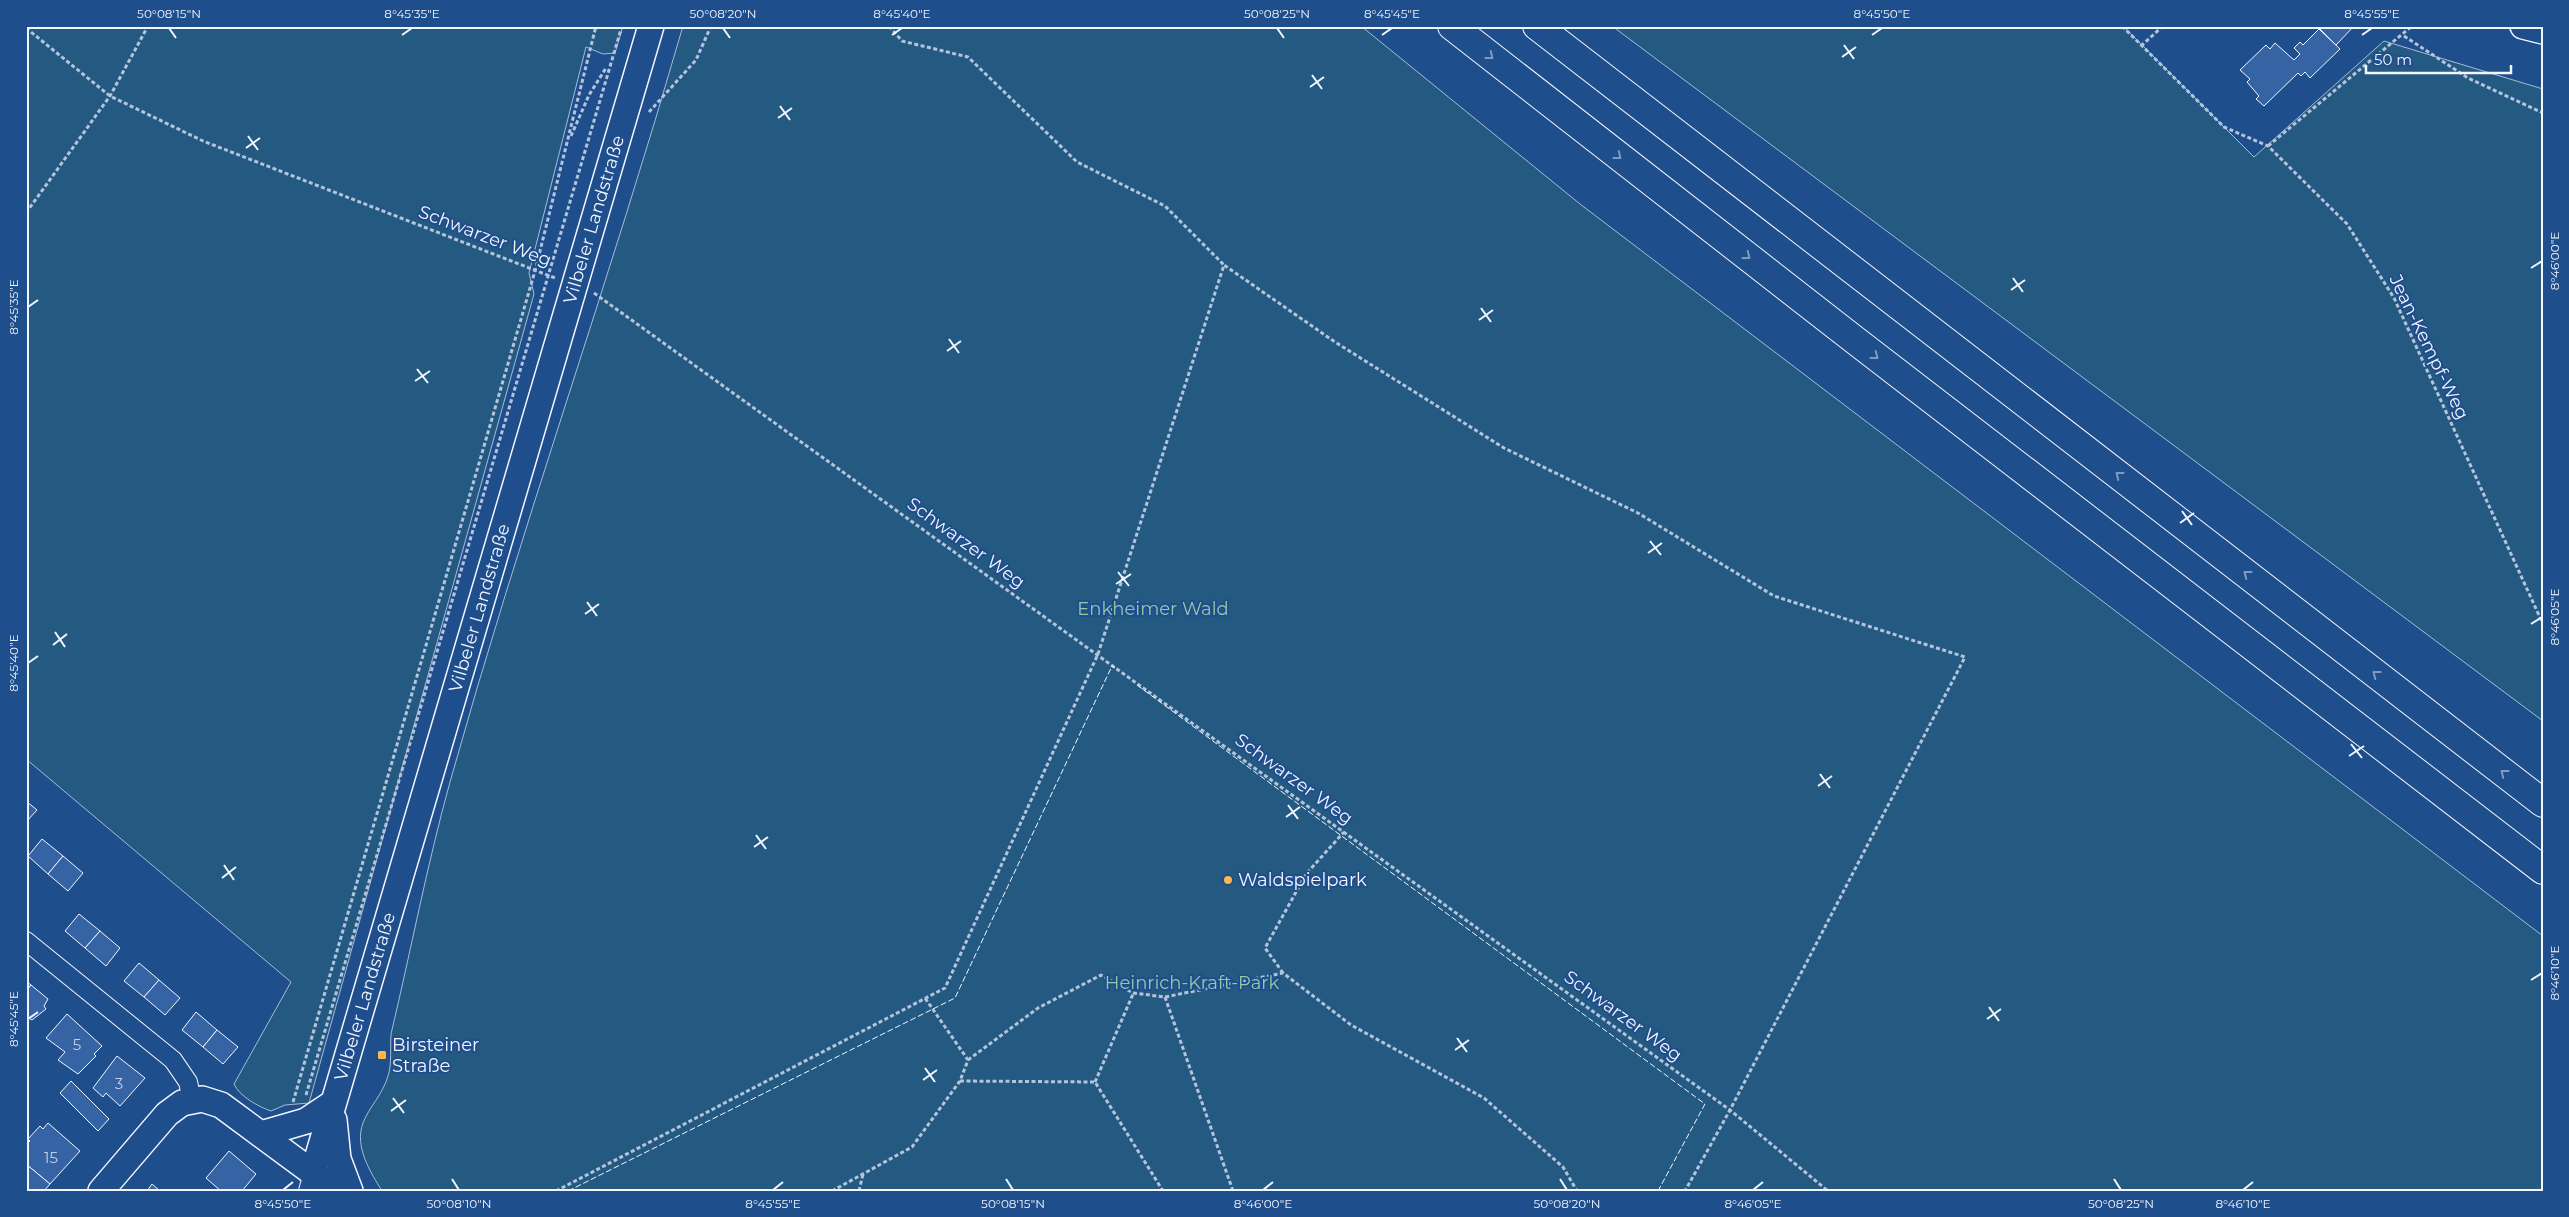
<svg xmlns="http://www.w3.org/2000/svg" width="2569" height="1217" viewBox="0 0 2569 1217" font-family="Montserrat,sans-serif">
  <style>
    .green { fill: #245a82; stroke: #a8bbd7 }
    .building { fill: #3563a3; stroke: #f2f6ff }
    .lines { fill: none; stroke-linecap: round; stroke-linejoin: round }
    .street-casing { stroke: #f2f6ff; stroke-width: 20 }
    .secondary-casing { stroke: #f2f6ff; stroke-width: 28 }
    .highway-casing { stroke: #f2f6ff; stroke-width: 30 }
    .path { stroke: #b3c4dc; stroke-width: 3; stroke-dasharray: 4 2.5; stroke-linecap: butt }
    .street { stroke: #1f4e8c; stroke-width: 18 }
    .secondary { stroke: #1f4e8c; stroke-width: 25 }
    .highway { stroke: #1f4e8c; stroke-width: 28 }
    .fence { stroke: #f2f6ff; stroke-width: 1; stroke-dasharray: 6 2.5; stroke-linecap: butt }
    .oneway { stroke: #7e9ac0 }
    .ticks { fill: none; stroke: #f2f6ff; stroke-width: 2 }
    .poi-dot { fill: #ffb74d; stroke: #1f4e8c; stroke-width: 2 }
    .labels { text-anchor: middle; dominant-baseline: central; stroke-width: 4; stroke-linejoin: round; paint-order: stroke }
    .number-label { font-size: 15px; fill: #c3d1e8 }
    .street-label { font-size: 18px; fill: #f2f6ff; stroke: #1f4e8c }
    .park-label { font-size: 18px; fill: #97c8a6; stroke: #1f4e8c }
    .poi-label { font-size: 18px; fill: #f2f6ff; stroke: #1f4e8c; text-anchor: start }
    .neatline { fill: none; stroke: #f2f6ff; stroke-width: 2 }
    .ticks-label { font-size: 12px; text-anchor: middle; fill: #f2f6ff }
  </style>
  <rect width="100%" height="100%" fill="#1f4e8c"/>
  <g class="green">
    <path d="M26 26H623L615 53 603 54 586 47 529 273 534 294 309 1103 285 1105 271 1111C259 1107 239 1096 234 1084L291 982 26 759Z"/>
    <path d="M683 26H1361L1580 204 2543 936V1191H382C371 1173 354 1147 363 1123 369 1107 383 1094 388 1076 392 1064 390 1047 391 1034 411 950 427 865 450 782 521 528 610 280 683 26Z"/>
    <path d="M1612 26H2123L2254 157 2384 41 2543 89V721Z"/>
  </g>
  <g class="building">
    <path d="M2317 26H2354L2336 45Z"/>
    <path d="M2319 29 2340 49 2310 78 2305 72 2301 76 2298 73 2264 106 2256 99 2259 96 2247 82 2250 79 2240 70 2266 45 2270 49 2275 43 2294 60 2300 54 2294 48 2300 42 2303 45Z"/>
    <path d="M26 801 37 810 26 822Z"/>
    <path d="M42 839 63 856 48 874 28 856Z"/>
    <path d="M63 856 83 873 68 891 48 874Z"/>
    <path d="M79 914 100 931 85 948 65 931Z"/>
    <path d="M100 931 120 948 106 966 85 948Z"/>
    <path d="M139 963 159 980 144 997 124 981Z"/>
    <path d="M159 980 180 998 165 1015 144 997Z"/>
    <path d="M26 981 31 985 26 991Z"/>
    <path d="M31 985 48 999 44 1006 46 1009 32 1020 26 1016V991Z"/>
    <path d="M196 1012 217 1030 203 1047 182 1030Z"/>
    <path d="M67 1014 102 1046 94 1054 96 1056 78 1074 58 1060 65 1052 46 1038Z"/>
    <path d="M217 1030 238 1047 223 1064 203 1047Z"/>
    <path d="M117 1056 145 1078 120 1106 106 1093 103 1097 93 1088Z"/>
    <path d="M71 1081 109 1119 98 1131 60 1093Z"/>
    <path d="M48 1123 80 1151 50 1184 26 1164V1145L30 1141 28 1139 40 1126 43 1129Z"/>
    <path d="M229 1151 256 1174 242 1191H221L206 1178Z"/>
    <path d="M26 1164 50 1184 44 1191H26Z"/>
    <path d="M152 1184 160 1191H147Z"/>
  </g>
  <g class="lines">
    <g class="street-casing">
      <g id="street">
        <path d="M26 941 173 1060 188 1082 192 1100"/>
        <path d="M308 1191 313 1173"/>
      </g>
    </g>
    <g class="secondary-casing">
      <g id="secondary">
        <path d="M2523 26 2543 31"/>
        <path d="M334 1120 338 1159 350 1191"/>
        <path d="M261 1134 306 1121 333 1103"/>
        <path id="s1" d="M313 1173 651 26"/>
        <path d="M101 1191 167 1114 182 1103 202 1099 221 1105 313 1173 341 1191"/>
      </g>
    </g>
    <g class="highway-casing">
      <g id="highway">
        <path d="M1452 26 1856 341 2543 870"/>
        <path d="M1537 26 2543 803"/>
      </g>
    </g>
    <g class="path">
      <path d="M889 26 902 41 968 57 1077 162 1165 206 1224 265"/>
      <path d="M2122 26 2224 127 2268 146 2347 224 2394 298 2543 624"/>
      <path d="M26 28 110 96 203 141 555 278"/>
      <path d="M2404 36 2468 78 2543 113"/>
      <path d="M2141 46 2163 26"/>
      <path d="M649 112 696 60 711 26"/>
      <path d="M571 136 589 95 606 68"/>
      <path d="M2268 146 2412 26"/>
      <path d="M26 213 110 96 148 26"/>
      <path d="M594 293 1730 1110 1828 1191"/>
      <path d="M1283 973 1265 948 1306 874 1344 832"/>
      <path d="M1165 997 1233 1191"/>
      <path d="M968 1060 1038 1008 1101 975 1133 993 1165 997 1283 973 1351 1025 1484 1098 1563 1167 1577 1191"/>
      <path d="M960 1081 1095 1082 1163 1191"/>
      <path d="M1095 1082 1133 994"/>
      <path d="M306 1095 622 26"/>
      <path d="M293 1102 535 271 596 26"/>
      <path d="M556 1191 945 988 1098 654 1224 265 1335 342 1504 448 1638 513 1774 596 1965 657 1730 1110 1685 1191"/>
      <path d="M832 1191 912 1147 960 1081 968 1060 925 998"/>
      <path d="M859 1191 863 1174"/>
    </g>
    <use href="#street" class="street"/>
    <use href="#secondary" class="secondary"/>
    <use href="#highway" class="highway"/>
    <g class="fence">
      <path d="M1137 685 1705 1104 1658 1191"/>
      <path d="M568 1191 955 998 1112 666 1115 668"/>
    </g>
  </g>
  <defs><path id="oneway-chevron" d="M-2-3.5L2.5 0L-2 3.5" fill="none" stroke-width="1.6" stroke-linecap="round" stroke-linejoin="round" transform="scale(1.25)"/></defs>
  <g class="oneway">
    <use href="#oneway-chevron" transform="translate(1490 56) rotate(38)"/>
    <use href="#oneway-chevron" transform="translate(1618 156) rotate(38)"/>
    <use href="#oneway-chevron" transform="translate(1747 256) rotate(38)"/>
    <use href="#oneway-chevron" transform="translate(1875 356) rotate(38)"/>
    <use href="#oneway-chevron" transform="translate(2119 475) rotate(-142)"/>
    <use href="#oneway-chevron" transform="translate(2247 574) rotate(-142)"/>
    <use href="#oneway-chevron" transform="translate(2376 674) rotate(-142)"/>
    <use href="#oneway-chevron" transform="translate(2504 773) rotate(-142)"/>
  </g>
  <path class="ticks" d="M169 28 176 38M723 28 730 38M1277 28 1284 38M402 35 412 28M892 35 902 28M1382 35 1392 28M1872 35 1882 28M2362 35 2372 28M1844 45 1854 59M1842 57 1856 47M1312 75 1322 89M1310 87 1324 77M780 106 790 120M778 118 792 108M248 136 258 150M246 148 260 138M2531 268 2542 261M2013 278 2023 292M2011 290 2025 280M28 307 38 300M1481 308 1491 322M1479 320 1493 310M949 339 959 353M947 351 961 341M417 369 428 383M415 381 430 371M2182 511 2192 525M2180 523 2194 513M1650 541 1661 555M1648 553 1662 543M1118 572 1129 586M1116 584 1131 574M587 602 597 616M585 614 599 604M2531 624 2542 617M55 632 65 647M53 645 67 634M28 663 38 656M2351 744 2362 758M2349 756 2364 746M1820 774 1830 788M1818 786 1832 776M1288 805 1298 819M1286 817 1300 807M756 835 766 849M754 847 768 837M224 865 234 880M222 878 236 867M2531 980 2542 973M1989 1007 1999 1021M28 1019 38 1012M1987 1019 2001 1009M1457 1038 1467 1052M1455 1050 1469 1040M925 1068 935 1082M923 1080 937 1070M393 1098 404 1113M391 1111 406 1100M452 1179 459 1190M1006 1179 1013 1190M1560 1179 1567 1190M2114 1179 2121 1190M283 1190 293 1182M773 1190 783 1182M1263 1190 1273 1182M1753 1190 1763 1182M2243 1190 2253 1182"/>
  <g class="poi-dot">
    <circle cx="1228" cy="880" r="5"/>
    <rect x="377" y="1050" width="10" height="10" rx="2.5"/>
  </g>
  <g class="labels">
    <g class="number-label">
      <text x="77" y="1044">5</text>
      <text x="119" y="1083">3</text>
      <text x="51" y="1157">15</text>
    </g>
    <g class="street-label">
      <text stroke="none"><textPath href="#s1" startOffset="994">Vilbeler Landstraße</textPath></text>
      <text transform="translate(485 236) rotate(21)">Schwarzer Weg</text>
      <text transform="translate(2429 347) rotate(64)">Jean-Kempf-Weg</text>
      <text transform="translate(966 543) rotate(36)">Schwarzer Weg</text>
      <text stroke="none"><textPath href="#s1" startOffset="589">Vilbeler Landstraße</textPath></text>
      <text transform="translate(1294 779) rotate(36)">Schwarzer Weg</text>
      <text stroke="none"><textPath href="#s1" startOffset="184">Vilbeler Landstraße</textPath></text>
      <text transform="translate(1623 1016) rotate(36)">Schwarzer Weg</text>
    </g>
    <g class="park-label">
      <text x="1153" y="609">Enkheimer Wald</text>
      <text x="1192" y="983">Heinrich-Kraft-Park</text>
    </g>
    <g class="poi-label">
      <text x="1238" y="880">Waldspielpark</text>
      <text x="392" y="1045">Birsteiner<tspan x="392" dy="21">Straße</tspan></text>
    </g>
  </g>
  <rect width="2569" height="1217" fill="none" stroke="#1f4e8c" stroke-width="55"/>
  <path d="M2366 65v8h145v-8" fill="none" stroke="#f2f6ff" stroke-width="2.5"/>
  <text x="2374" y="65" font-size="15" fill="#f2f6ff" stroke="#1f4e8c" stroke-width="4" paint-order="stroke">50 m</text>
  <rect x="28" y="28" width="2514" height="1162" class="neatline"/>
  <g class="ticks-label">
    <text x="169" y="18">50°08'15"N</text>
    <text x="412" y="18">8°45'35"E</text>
    <text x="723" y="18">50°08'20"N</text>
    <text x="902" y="18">8°45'40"E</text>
    <text x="1277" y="18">50°08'25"N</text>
    <text x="1392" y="18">8°45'45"E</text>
    <text x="1882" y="18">8°45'50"E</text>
    <text x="2372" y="18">8°45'55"E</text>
    <text transform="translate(2555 261) rotate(-90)" y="4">8°46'00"E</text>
    <text transform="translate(14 307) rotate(-90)" y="4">8°45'35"E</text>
    <text transform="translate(2555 617) rotate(-90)" y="4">8°46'05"E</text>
    <text transform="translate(14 663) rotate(-90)" y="4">8°45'40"E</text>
    <text transform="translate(2555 973) rotate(-90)" y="4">8°46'10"E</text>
    <text transform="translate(14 1019) rotate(-90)" y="4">8°45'45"E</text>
    <text x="283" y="1208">8°45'50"E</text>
    <text x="459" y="1208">50°08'10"N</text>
    <text x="773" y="1208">8°45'55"E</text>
    <text x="1013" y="1208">50°08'15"N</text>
    <text x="1263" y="1208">8°46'00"E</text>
    <text x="1567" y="1208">50°08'20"N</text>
    <text x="1753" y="1208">8°46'05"E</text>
    <text x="2121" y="1208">50°08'25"N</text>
    <text x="2243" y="1208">8°46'10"E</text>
  </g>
</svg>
